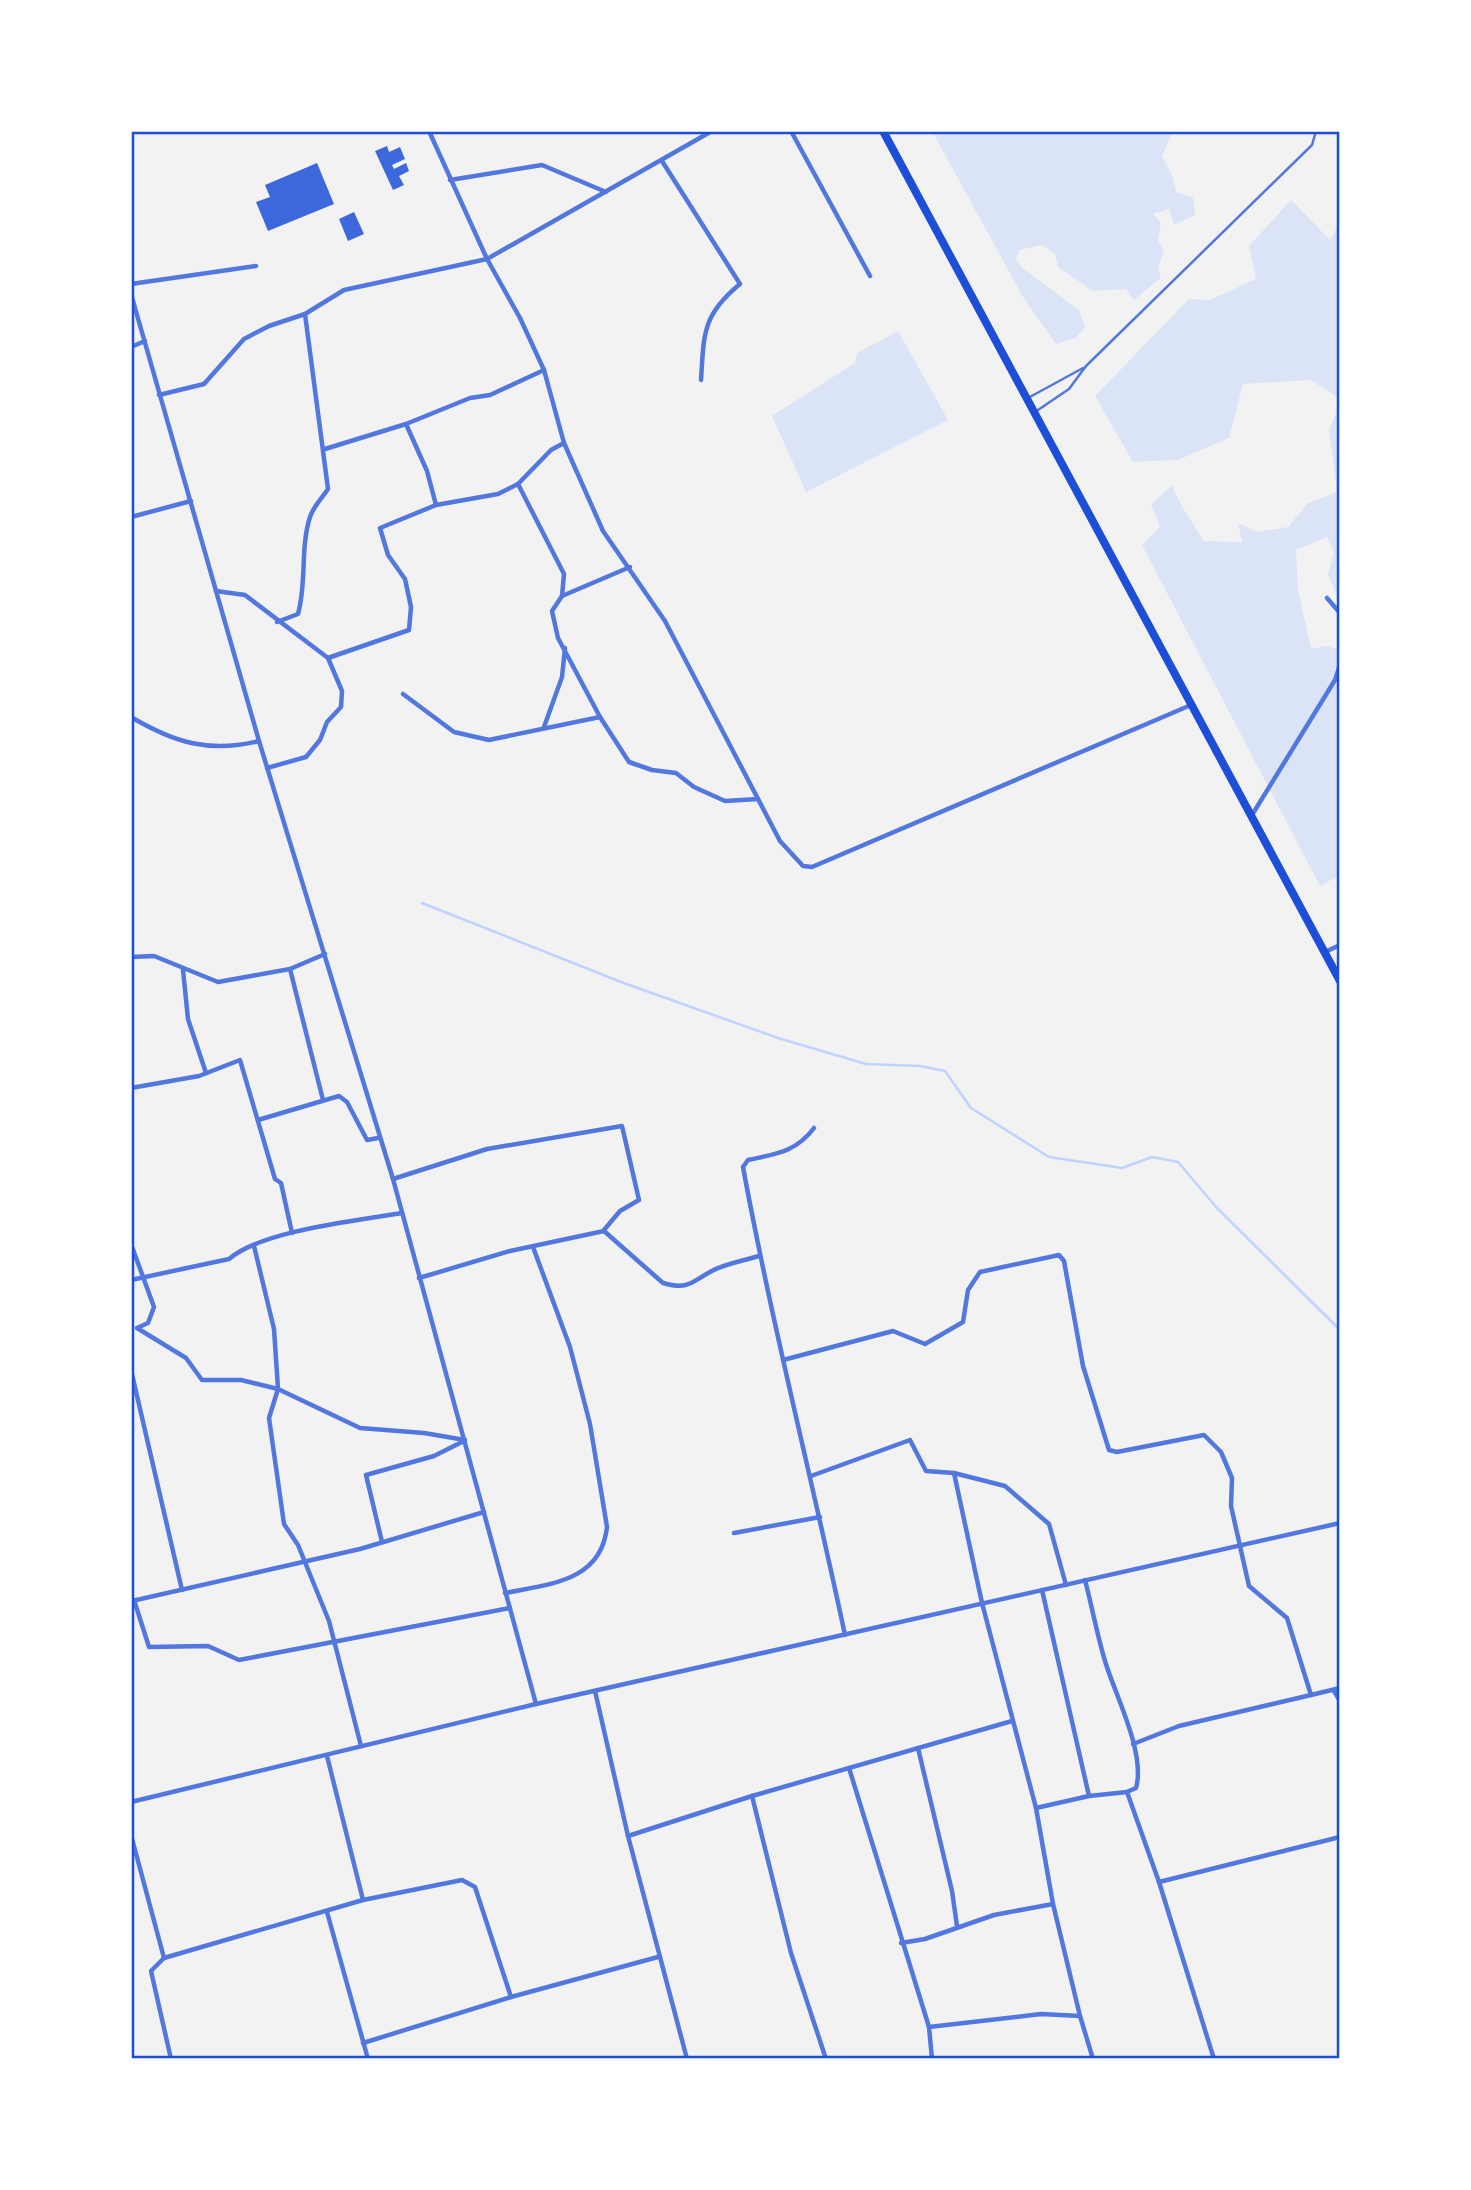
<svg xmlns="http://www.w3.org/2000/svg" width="1471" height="2190" viewBox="0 0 1471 2190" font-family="'Sofia Sans Condensed',sans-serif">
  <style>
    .green { fill: #dbe4f7 }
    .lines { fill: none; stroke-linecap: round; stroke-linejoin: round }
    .stream { stroke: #bfd3fe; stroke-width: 2.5 }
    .building { fill: #3d67dc }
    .service { stroke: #5277de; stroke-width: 2.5 }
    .minor { stroke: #5277de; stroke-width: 4.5 }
    .primary { stroke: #1d4ed8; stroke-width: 8 }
    .neatline { fill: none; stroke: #1d4ed8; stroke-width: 2.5 }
  </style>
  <rect width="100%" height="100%" fill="#f2f2f2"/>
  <g class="green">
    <path d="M932 131H1173L1162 156 1173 177 1176 192 1193 198 1195 215 1174 225 1169 209 1153 214 1161 223 1158 240 1164 251 1158 267 1161 278 1134 300 1126 289 1093 291 1058 267 1055 254 1042 245 1019 250 1016 259 1021 267 1079 310 1085 327 1076 338 1056 344 1023 297Z"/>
    <path d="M1291 200 1330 240 1340 222V399L1311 380 1243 384 1229 438 1178 460 1133 462 1095 396 1189 299 1210 300 1256 279 1249 246Z"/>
    <path d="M898 331 948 420 806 492 772 416 855 363 857 353Z"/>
    <path d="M1340 405V601L1328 575 1334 552 1327 537 1296 550 1298 590 1311 649 1326 646 1340 650V875L1320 886 1142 545 1160 526 1151 505 1172 485C1179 506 1193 521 1203 541L1242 542 1238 523 1257 532 1288 527 1307 504 1337 492 1329 430Z"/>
  </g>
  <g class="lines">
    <path class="stream" d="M422 903 621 982 778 1038 866 1064 920 1066 945 1071 971 1108 1049 1157 1122 1168 1152 1157 1178 1162 1217 1208 1340 1330"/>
  </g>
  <g class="building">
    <path d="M387 146 389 152 400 147 405 159 392 165 394 169 406 163 409 171 399 176 404 185 393 190 375 151Z"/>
    <path d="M317 163 334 204 268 231 256 202 270 197 265 185Z"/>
    <path d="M354 212 364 234 348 241 339 219Z"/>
  </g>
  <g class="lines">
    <g class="service">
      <path d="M1028 398 1083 368"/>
      <path d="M1035 412 1069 389 1086 366 1312 145 1316 131"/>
    </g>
    <g class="minor">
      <path d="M429 131 487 259 520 318 544 370 564 443 603 531 665 621 780 841 803 866 812 867 1191 705"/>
      <path d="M791 131 870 276"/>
      <path d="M662 161 740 284C702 315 704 334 701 380"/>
      <path d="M450 180 542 165 606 192"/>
      <path d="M131 284 256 266"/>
      <path d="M131 294 259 741 393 1179 536 1704"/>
      <path d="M131 347 145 341"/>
      <path d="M159 395 204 384 244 339 269 326 305 314 344 290 487 259 712 131"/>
      <path d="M406 424 427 471 436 505"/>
      <path d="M325 449 406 424 470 398 490 395 544 370"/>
      <path d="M518 484 564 574 562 596 552 611 558 638 600 717 629 762 652 770 676 773 694 787 725 801 758 799"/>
      <path d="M131 517 191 501"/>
      <path d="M216 591 245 595 328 658 342 691 341 707 327 722 320 740 306 757 267 768"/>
      <path d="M562 596 630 567"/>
      <path d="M1327 598 1340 613"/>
      <path d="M277 622 298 614C307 582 300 548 310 517 313 507 322 498 328 489L305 314"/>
      <path d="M328 658 409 630 411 607 405 579 388 555 380 528 436 505 498 494 518 484 551 450 564 443"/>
      <path d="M403 694 454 732 489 740 600 717"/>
      <path d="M131 717C175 743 209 753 259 741"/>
      <path d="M544 727 562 677 565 648"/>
      <path d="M1252 815 1335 680 1340 665"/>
      <path d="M1325 952 1340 945"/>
      <path d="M131 957 154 956 218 982 290 969"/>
      <path d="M183 970 188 1019 206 1073"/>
      <path d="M131 1088 199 1076 240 1060 275 1179 281 1183 292 1233"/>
      <path d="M323 1100 290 969 325 954"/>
      <path d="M258 1120 339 1096 347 1102 367 1140 378 1138"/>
      <path d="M814 1128C796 1152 776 1154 748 1160L743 1167C772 1324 812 1479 845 1635"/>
      <path d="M393 1179 487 1149 622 1126 639 1200 620 1211 604 1230"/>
      <path d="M131 1244 154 1307 148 1323 137 1328 186 1358 202 1380H241L278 1389 360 1428 424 1433 465 1440"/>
      <path d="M254 1246 274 1329 278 1389 269 1418 284 1524 298 1545 329 1621 361 1746"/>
      <path d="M419 1278 510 1251 604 1231 663 1283C688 1290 690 1283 710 1272 723 1264 743 1261 759 1256"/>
      <path d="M131 1280 229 1259C263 1230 357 1221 402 1213"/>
      <path d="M783 1360 893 1331 925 1344 963 1322 968 1290 980 1272 1059 1255 1064 1261 1083 1366 1109 1450 1117 1452 1204 1435 1221 1452 1232 1478 1231 1506 1249 1586 1287 1618 1311 1695 1340 1688"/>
      <path d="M131 1370 182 1590"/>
      <path d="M954 1473 982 1603 1036 1808 1053 1904 1080 2016 1093 2059"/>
      <path d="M811 1476 910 1440 926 1471 954 1473 1005 1486 1049 1524 1066 1585"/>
      <path d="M734 1533 820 1517"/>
      <path d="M382 1542 366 1475 434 1456 464 1441"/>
      <path d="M1085 1580C1092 1607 1097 1634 1105 1661 1115 1695 1146 1753 1136 1788L1127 1792"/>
      <path d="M505 1593C549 1584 601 1582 607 1527L590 1424 570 1347 533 1247"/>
      <path d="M134 1600 149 1647 208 1646 239 1660 510 1608"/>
      <path d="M132 1601 360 1549 484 1512"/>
      <path d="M595 1691 628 1836 687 2059"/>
      <path d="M1334 1691 1340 1701"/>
      <path d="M1133 1744 1179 1726 1311 1695"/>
      <path d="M918 1748 952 1891 957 1926"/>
      <path d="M327 1756 363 1900"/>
      <path d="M849 1768 929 2027 932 2059"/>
      <path d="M752 1796 791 1953 826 2059"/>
      <path d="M1089 1796 1127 1792 1159 1882 1340 1837"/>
      <path d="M131 1802 536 1704 1340 1523"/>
      <path d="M1036 1808 1089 1796 1042 1590"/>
      <path d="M131 1835 164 1958"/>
      <path d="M628 1836 752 1796 1012 1721"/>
      <path d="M1159 1882 1214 2059"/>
      <path d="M327 1912 368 2059"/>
      <path d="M901 1943 925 1939 994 1915 1053 1904"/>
      <path d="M929 2027 1041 2014 1080 2016"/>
      <path d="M363 2043 511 1997 658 1957"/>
      <path d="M171 2059 151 1971 164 1958 363 1900 462 1880 475 1887 511 1997"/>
    </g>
    <path class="primary" d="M883 131 1340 981"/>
  </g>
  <rect width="1471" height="2190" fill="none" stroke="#ffffff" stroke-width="266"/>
  <rect x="133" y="133" width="1205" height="1924" class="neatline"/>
</svg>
